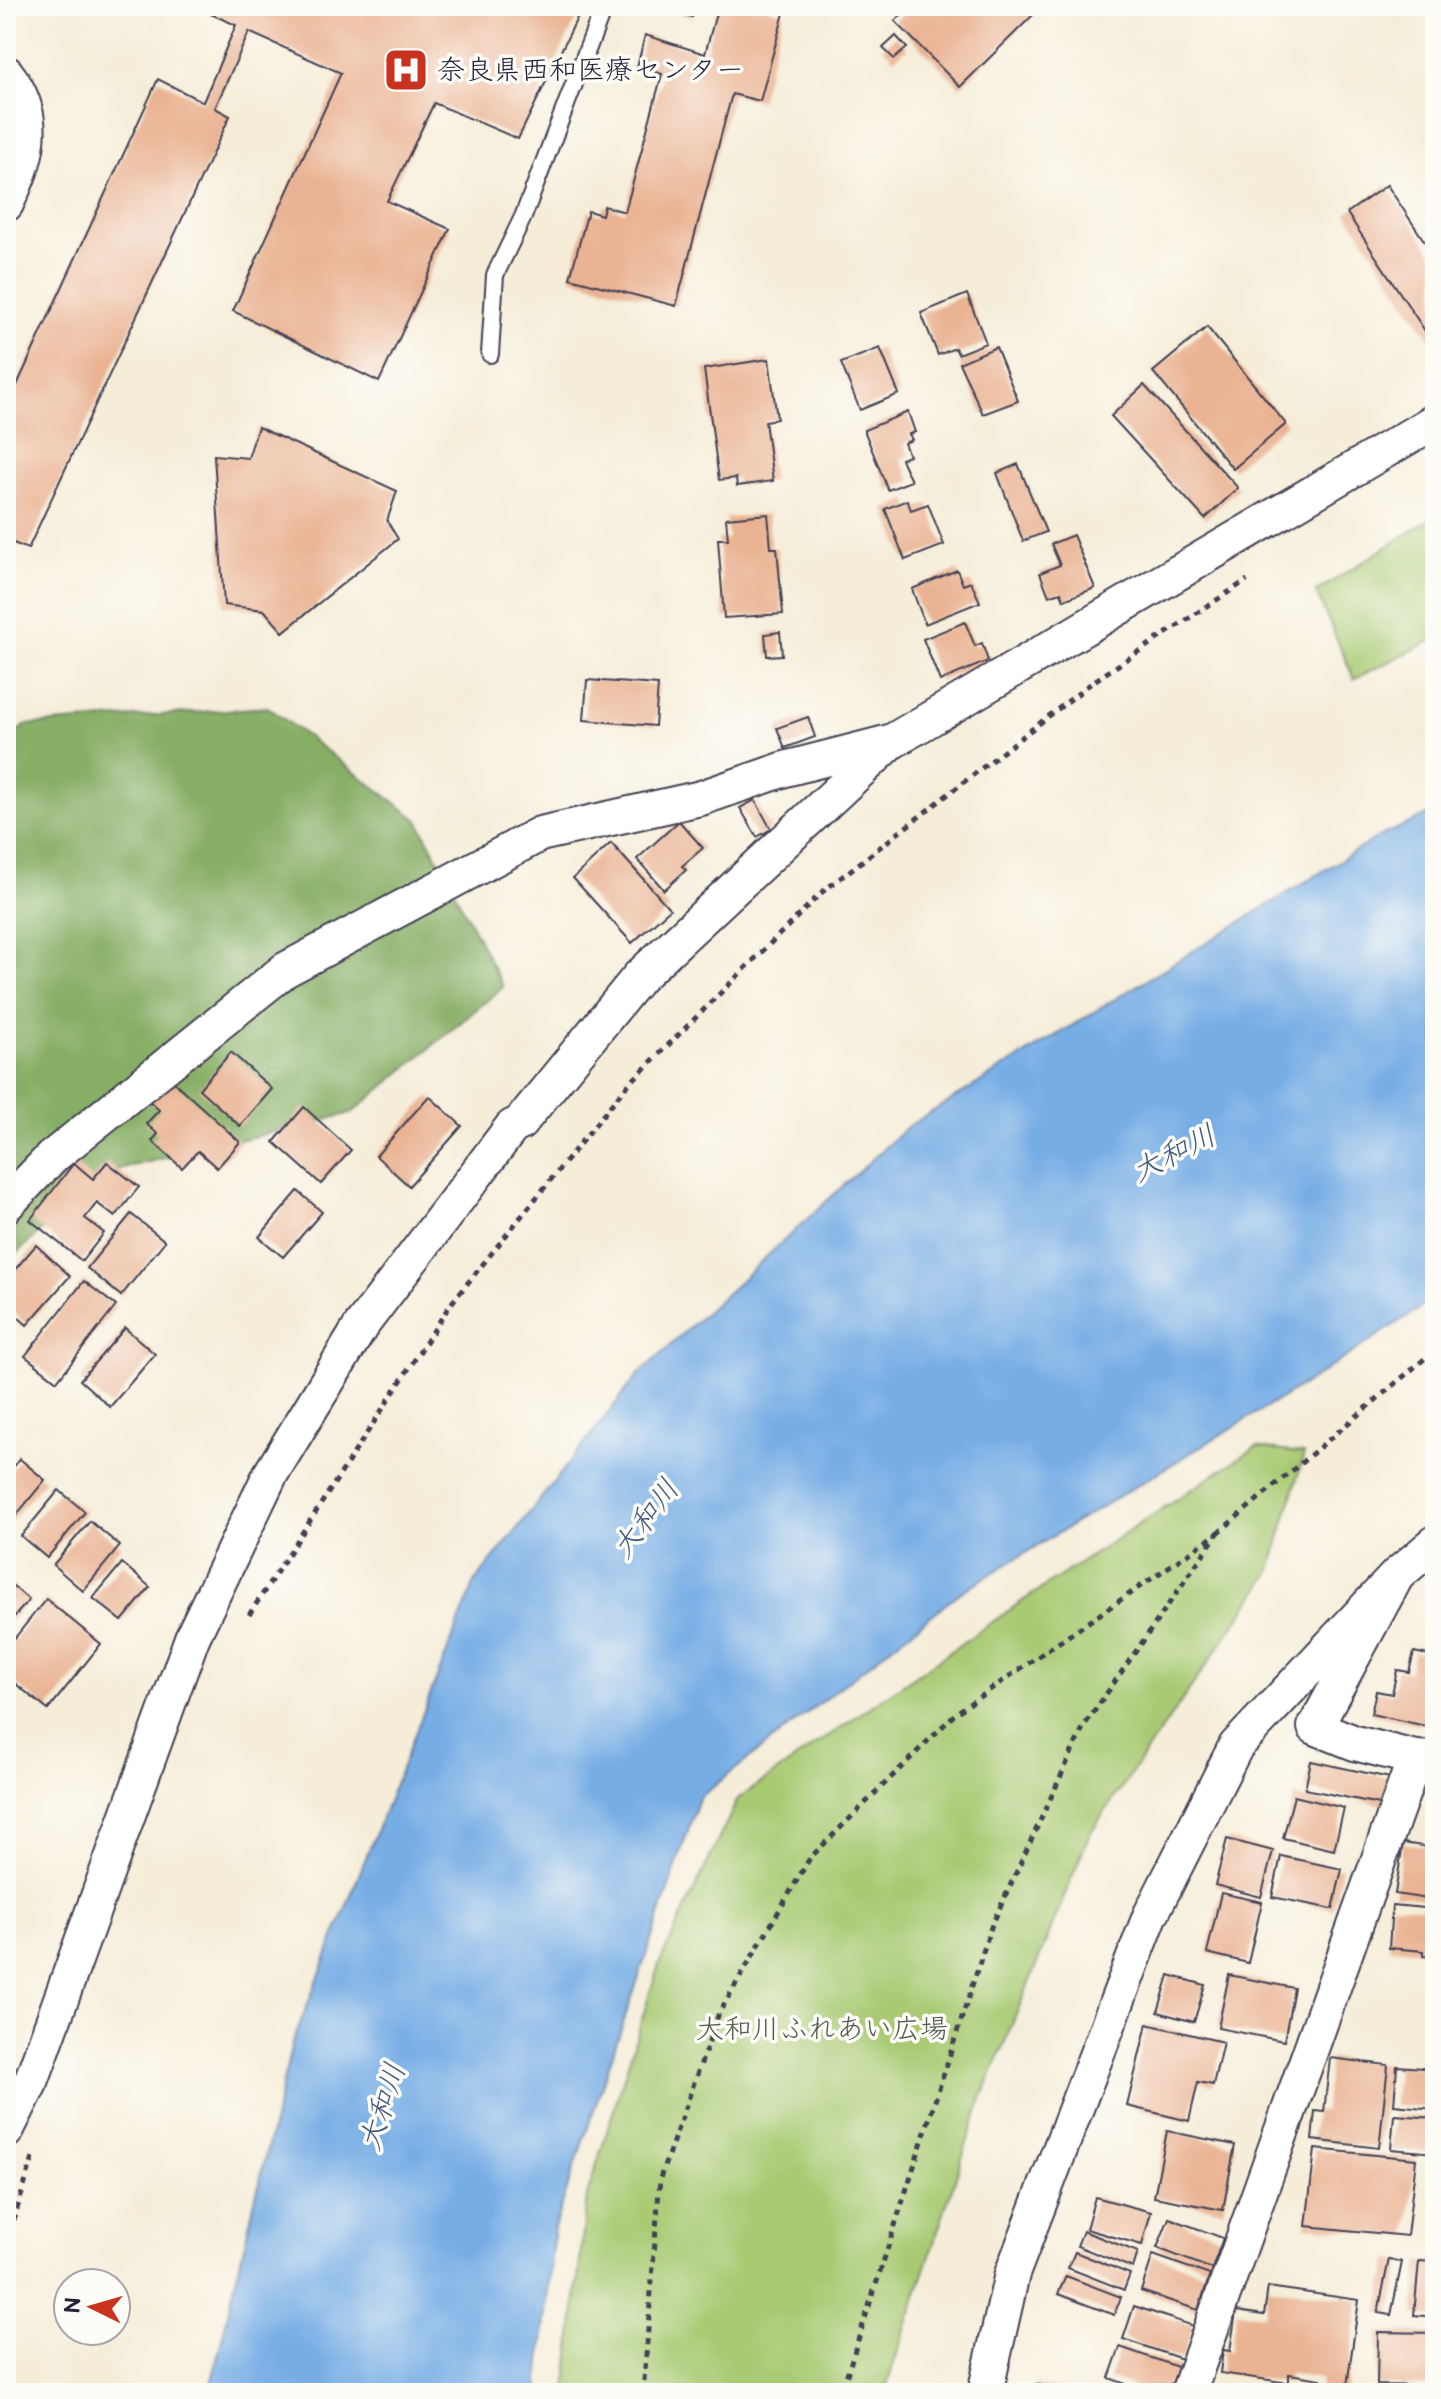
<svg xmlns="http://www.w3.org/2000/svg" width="1441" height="2399" viewBox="0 0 1441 2399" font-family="'Balsamiq Sans','Klee One',sans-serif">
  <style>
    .green { fill: #a9ca73; stroke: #667657; stroke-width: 2 }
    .forest { fill: #86ae65; stroke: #546850; stroke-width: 2 }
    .water { fill: #77ade5; stroke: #4c6890; stroke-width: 2 }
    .building { fill: #eab393 }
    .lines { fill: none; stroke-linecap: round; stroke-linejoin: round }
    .lane-casing { stroke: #424053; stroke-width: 20 }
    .street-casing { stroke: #424053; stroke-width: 38 }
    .path { stroke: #424053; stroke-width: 5; stroke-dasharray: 6 6; stroke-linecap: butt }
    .lane { stroke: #fff; stroke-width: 16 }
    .street { stroke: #fff; stroke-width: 34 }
    .labels { text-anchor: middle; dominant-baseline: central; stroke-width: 7; stroke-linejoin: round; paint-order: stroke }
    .poi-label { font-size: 28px; fill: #22223b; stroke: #fdfcf7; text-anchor: start }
    .park-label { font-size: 28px; fill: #515d4f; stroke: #fdfcf7 }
    .water-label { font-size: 30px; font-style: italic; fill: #445a7f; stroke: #fdfcf7 }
  </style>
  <rect width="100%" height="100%" fill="#fdfcf7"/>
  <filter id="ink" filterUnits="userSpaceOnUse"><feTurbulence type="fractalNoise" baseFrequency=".0125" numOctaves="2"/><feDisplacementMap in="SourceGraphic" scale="16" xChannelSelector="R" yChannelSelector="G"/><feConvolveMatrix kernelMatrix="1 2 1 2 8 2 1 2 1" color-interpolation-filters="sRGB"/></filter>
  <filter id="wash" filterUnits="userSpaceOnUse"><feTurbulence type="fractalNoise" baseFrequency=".006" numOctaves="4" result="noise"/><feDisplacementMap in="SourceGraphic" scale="32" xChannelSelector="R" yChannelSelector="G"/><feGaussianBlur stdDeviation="1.8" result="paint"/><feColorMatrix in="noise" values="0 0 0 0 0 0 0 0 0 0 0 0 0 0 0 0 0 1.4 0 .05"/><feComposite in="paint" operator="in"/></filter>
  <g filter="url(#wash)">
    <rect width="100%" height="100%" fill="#f5edd8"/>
    <g class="green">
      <path d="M1435 516V639L1354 679 1316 592Z"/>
      <path d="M1256 1447 1304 1454 1270 1573 1090 1833 982 2098 884 2393H566L587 2196 659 1964 738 1799 1024 1600Z"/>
    </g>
    <path class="forest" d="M268 707 418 820 503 987 352 1113 107 1172 6 1263V740L26 725Z"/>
    <path class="water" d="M1435 812V1298L1311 1380 961 1592 699 1798 554 2228 538 2393H209L292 2044 475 1582 639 1374 907 1127 1380 836Z"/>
    <g id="blocks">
      <g class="building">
        <path d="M193 6H567L580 12 518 139 434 103 387 201 450 229 379 382 233 311 341 73 249 32 215 108 230 116 28 549 6 540V409L158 79 203 102 236 25Z"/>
        <path d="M655 6H695L692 17Z"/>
        <path d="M718 6H759L784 13 760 101 732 94 676 306 570 278 588 211 602 215 604 206 625 212 662 74 637 67 645 35 705 54Z"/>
        <path d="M911 6H1053L1044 15 1038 10 960 87 895 21Z"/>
        <path d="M896 36 907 48 894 59 883 48Z"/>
        <path d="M1387 185 1435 257V346L1347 213Z"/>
        <path d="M967 294 986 343 958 354 955 348 938 355 921 313Z"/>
        <path d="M1207 327 1286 424 1233 469 1153 372Z"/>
        <path d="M996 347 1018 401 983 414 959 363Z"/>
        <path d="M880 348 899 394 860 410 841 363Z"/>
        <path d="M769 359 777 419 765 421 773 481 737 486 736 478 719 480 704 369Z"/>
        <path d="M1144 385 1238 488 1205 519 1111 416Z"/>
        <path d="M908 412 915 432 909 434 912 440 904 443 909 456 901 459 911 481 888 490 864 430Z"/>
        <path d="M258 427 397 491 387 521 398 539 283 632 264 610 224 605 214 455 248 458Z"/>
        <path d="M1018 464 1046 532 1023 541 997 473Z"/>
        <path d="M907 500 911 510 928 504 944 545 905 560 885 509Z"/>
        <path d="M768 514 771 548H777L783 614 724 618 718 539H728L726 518Z"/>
        <path d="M1073 535 1095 588 1064 600 1061 592 1049 596 1040 573 1060 565 1051 544Z"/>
        <path d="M957 570 963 585 971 582 980 602 925 624 912 589Z"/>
        <path d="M965 622 975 646 982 643 988 661 940 681 923 639Z"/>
        <path d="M780 632 782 655 767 656 765 634Z"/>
        <path d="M587 680 658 685 655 726 584 720Z"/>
        <path d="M808 717 815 737 785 748 777 728Z"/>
        <path d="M755 800 771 829 757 837 740 808Z"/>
        <path d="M679 821 703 848 682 866 686 870 664 890 637 859Z"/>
        <path d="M611 843 670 909 632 943 573 878Z"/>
        <path d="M231 1052 272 1089 240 1126 199 1089Z"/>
        <path d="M166 1075 240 1142 217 1168 198 1151 182 1168 152 1141 158 1134 146 1124 159 1110 146 1098Z"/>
        <path d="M429 1096 462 1126 409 1186 376 1156Z"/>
        <path d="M304 1107 351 1150 321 1184 274 1142Z"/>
        <path d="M107 1162 139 1187 115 1217 97 1203 85 1218 104 1233 82 1261 30 1220 74 1163 93 1179Z"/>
        <path d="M298 1191 322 1212 283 1257 259 1237Z"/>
        <path d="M131 1214 165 1241 121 1296 87 1268Z"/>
        <path d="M36 1245 70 1276 27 1325 6 1306V1280Z"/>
        <path d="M84 1281 116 1306 57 1381 25 1356Z"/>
        <path d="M125 1328 155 1354 110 1407 80 1380Z"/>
        <path d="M20 1459 45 1480 6 1528V1476Z"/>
        <path d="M59 1490 85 1512 47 1558 21 1536Z"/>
        <path d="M90 1521 120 1546 83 1591 53 1565Z"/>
        <path d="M122 1563 150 1587 122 1621 93 1598Z"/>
        <path d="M6 1580 29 1600 6 1626Z"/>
        <path d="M46 1599 101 1644 48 1710 6 1676V1649Z"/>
        <path d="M1432 1633 1435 1728 1371 1714 1376 1691 1392 1694 1397 1670 1409 1672 1414 1652 1428 1655Z"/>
        <path d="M1311 1761 1390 1778 1384 1805 1305 1789Z"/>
        <path d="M1294 1796 1344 1808 1334 1850 1283 1838Z"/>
        <path d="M1227 1839 1273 1851 1261 1897 1215 1885Z"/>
        <path d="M1403 1843 1435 1848V1900L1395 1894Z"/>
        <path d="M1281 1856 1342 1869 1333 1909 1272 1897Z"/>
        <path d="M1221 1893 1262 1902 1248 1963 1207 1953Z"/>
        <path d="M1392 1905 1435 1909V1957L1424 1956V1951L1389 1948Z"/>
        <path d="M1169 1975 1205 1985 1194 2022 1158 2012Z"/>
        <path d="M1229 1975 1294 1988 1284 2041 1218 2028Z"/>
        <path d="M1147 2024 1223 2042 1213 2085 1198 2082 1189 2121 1127 2106Z"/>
        <path d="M1330 2058 1388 2065 1379 2148 1312 2140 1315 2111 1324 2112Z"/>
        <path d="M1397 2066 1435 2069 1434 2109 1394 2105Z"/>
        <path d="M1394 2115 1435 2118V2153L1391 2149Z"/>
        <path d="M1167 2131 1235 2145 1223 2210 1154 2197Z"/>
        <path d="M1315 2149 1416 2159 1407 2236 1306 2226Z"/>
        <path d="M1095 2197 1151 2212 1142 2245 1086 2229Z"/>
        <path d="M1169 2218 1223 2238 1212 2269 1157 2248Z"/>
        <path d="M1083 2231 1138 2252 1133 2268 1077 2246Z"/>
        <path d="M1075 2252 1130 2274 1124 2290 1068 2268Z"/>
        <path d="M1153 2255 1210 2275 1198 2310 1141 2291Z"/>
        <path d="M1389 2259 1402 2262 1391 2315 1378 2313Z"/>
        <path d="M1419 2261 1435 2262V2317L1414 2315Z"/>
        <path d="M1066 2276 1121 2297 1114 2315 1058 2294Z"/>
        <path d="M1268 2287 1359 2300 1346 2393 1320 2389 1321 2379 1289 2374V2383L1220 2373 1223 2350 1230 2351 1236 2311 1264 2315Z"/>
        <path d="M1134 2306 1193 2326 1182 2359 1123 2339Z"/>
        <path d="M1378 2332 1435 2333V2386L1377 2385Z"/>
        <path d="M1120 2347 1178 2367 1169 2393H1150L1109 2378Z"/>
        <path d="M1036 2384 1069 2392V2393H1034Z"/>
      </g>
    </g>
  </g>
  <g filter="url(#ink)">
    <use href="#blocks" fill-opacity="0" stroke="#424053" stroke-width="2"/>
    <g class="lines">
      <g class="lane-casing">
        <path id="lane" d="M490 354 495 275 523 217 604 6"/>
      </g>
      <g class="street-casing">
        <g id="street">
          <path d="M6 73C41 118 28 158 6 204"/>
          <path d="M6 1205 51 1158 285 970 540 834 701 798 785 769 890 742"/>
          <path d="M1415 1758 1355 1743 1315 1727 1397 1575 1435 1543"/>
          <path d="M6 2131 32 2079 192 1638 270 1475 361 1326 512 1127 520 1123 639 977 891 742 1435 421"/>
          <path d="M985 2393 1012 2274 1150 1916 1236 1746 1397 1575"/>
          <path d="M1188 2393 1415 1758 1435 1759"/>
        </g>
      </g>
      <g class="path">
        <path d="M1218 1533 1435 1350"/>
        <path d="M249 1615 450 1305 623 1090 821 893 1094 681 1247 580"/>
        <path d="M6 2244 33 2158"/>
        <path d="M643 2393 660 2178 719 2013 810 1858 956 1713 1218 1533 1084 1726 991 1927 841 2393"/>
      </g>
      <use href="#lane" class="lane"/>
      <use href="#street" class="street"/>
    </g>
  </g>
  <defs>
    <g id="hospital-square" transform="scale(2.3)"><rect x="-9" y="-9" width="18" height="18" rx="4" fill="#c8321e" stroke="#fdfcf7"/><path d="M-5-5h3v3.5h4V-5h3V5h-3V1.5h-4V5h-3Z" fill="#fff"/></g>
  </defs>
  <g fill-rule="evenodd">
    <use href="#hospital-square" x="406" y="70"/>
  </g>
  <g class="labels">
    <g class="poi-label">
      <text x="437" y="70">奈良県西和医療センター</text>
    </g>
    <g class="park-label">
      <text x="822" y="2029">大和川ふれあい広場</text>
    </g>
    <g class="water-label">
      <text transform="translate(1174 1154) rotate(-27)">大和川</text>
      <text transform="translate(646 1519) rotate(-53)">大和川</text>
      <text transform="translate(383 2107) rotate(-72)">大和川</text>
    </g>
  </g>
  <rect width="1441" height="2399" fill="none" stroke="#fdfcf7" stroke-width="32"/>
  <g transform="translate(92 2307) rotate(275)"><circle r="38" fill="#fdfcf7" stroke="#a5a5ac" stroke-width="2"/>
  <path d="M0-6L14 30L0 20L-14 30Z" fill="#c8321e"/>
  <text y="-12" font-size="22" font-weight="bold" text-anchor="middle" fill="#22223b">N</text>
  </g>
</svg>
